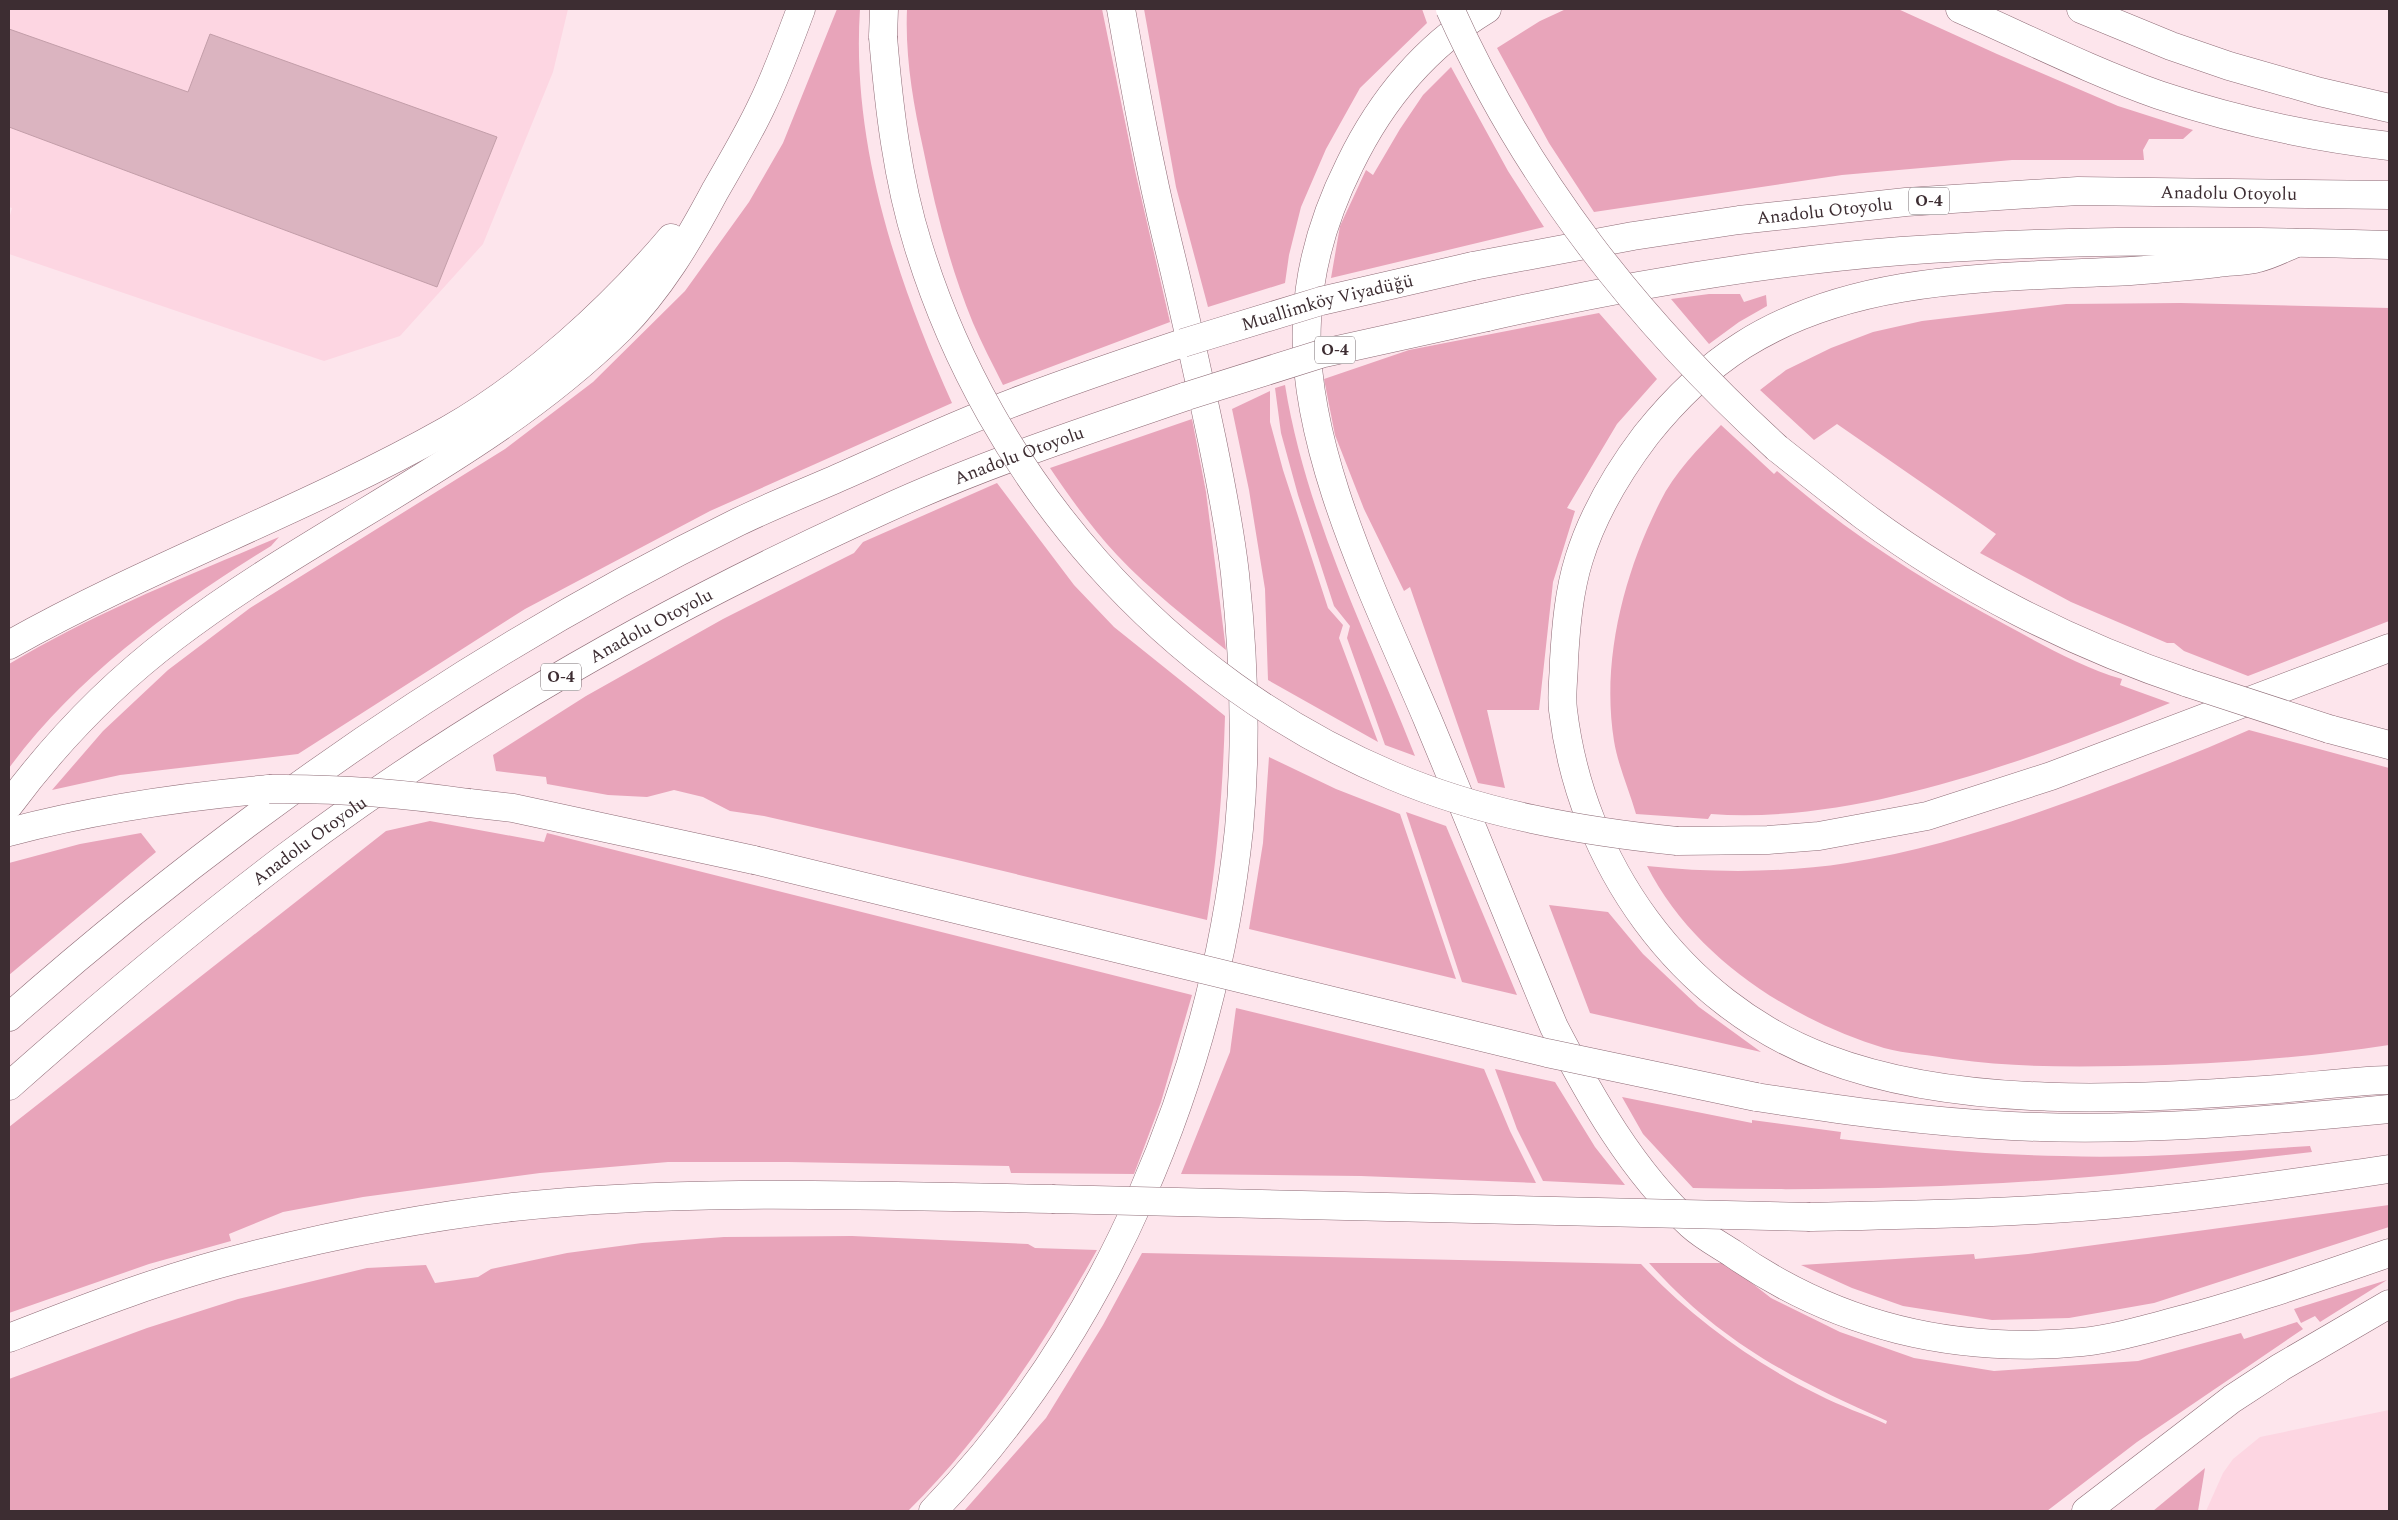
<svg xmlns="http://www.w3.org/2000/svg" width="2398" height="1520" viewBox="0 0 2398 1520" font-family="Spectral,serif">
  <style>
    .built { fill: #fdd6e2 }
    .green { fill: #e8a4ba }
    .building { fill: #dbb4c0; stroke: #c39ea9 }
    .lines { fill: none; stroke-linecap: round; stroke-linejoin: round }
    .highway-casing { stroke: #8e6b76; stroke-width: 29 }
    .highway { stroke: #fff; stroke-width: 28 }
    .highway-bridge-casing { stroke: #8e6b76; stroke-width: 29; stroke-linecap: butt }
    .highway-bridge { stroke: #fff; stroke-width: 28 }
    .labels { text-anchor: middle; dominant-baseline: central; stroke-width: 5; stroke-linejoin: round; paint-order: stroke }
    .shield { fill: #fff; stroke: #776c70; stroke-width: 1 }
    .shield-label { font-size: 16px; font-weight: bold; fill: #3d2d32 }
    .street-label { font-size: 18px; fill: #3d2d32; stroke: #fff }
  </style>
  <rect width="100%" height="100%" fill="#fde5ec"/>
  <g class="built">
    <path d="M9 9H568L553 72 483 244 400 336 324 361 9 254V219L12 208 9 207Z"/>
    <path d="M2389 1410V1511H2206L2223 1473 2233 1459 2260 1437Z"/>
  </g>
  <g class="green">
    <path d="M837 9H860C851 144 897 281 952 403L710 511 525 609 298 754 120 775 52 790 103 731 168 670 250 608 505 449 593 382 685 291 749 202 783 143Z"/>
    <path d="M907 9H1102L1136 175 1170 322 1003 385C993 365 982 344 973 323 950 267 935 208 923 148 913 102 905 56 907 9Z"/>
    <path d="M1144 9H1422L1427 23 1360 88 1326 149 1301 207 1289 255 1285 283 1208 307 1176 187Z"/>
    <path d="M1566 9H1898L1997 54 2118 106 2193 130 2183 139H2149L2143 150 2144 160H2012L1842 175 1594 212 1549 143 1497 48 1540 21Z"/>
    <path d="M1451 67 1508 171 1544 227 1331 278 1340 226 1366 170 1373 175 1400 129 1423 95Z"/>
    <path d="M1709 294H1740L1744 302 1766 295 1767 306 1739 322 1709 344 1671 299Z"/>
    <path d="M2181 303 2389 308V621L2248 676 2184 651 2174 643H2167L2071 602 1980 553 1996 534 1837 424 1814 440 1760 390 1786 370 1831 348 1873 332 1922 321 2066 304Z"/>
    <path d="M1599 313 1657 379 1617 424 1567 508 1575 511 1553 582 1539 710H1487L1505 788 1478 783 1410 587 1404 591 1364 509 1335 435 1324 379 1409 350Z"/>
    <path d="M1285 385C1306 515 1367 634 1415 756L1385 745 1347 638 1350 626 1334 606 1298 495 1281 433 1275 388Z"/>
    <path d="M1270 391V422L1283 470 1328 608 1343 625 1339 638 1378 742 1268 680 1265 589 1249 490 1232 409Z"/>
    <path d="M1192 419 1206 492 1226 650C1189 620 1150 590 1117 555 1092 528 1070 498 1050 468Z"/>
    <path d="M1721 425 1774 474 1777 471C1849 534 1922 580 2006 625 2043 645 2081 667 2122 679L2120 685 2170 703C2036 758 1857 825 1711 814L1708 819 1636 814C1629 790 1618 765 1614 741 1601 661 1624 573 1660 502 1674 473 1699 448 1721 425Z"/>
    <path d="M997 483 1074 585 1114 627 1225 716C1223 785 1218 852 1207 920L953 859 764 816 730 811 703 797 674 790 647 797 608 795 547 784 546 777 496 771 493 755 586 696 723 619 854 553 863 542Z"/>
    <path d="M279 537 271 546C174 606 78 675 9 768V664C94 613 187 576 279 537Z"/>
    <path d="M2249 730 2389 768V1045C2302 1058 2213 1065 2124 1066 2067 1067 2010 1067 1953 1059 1931 1055 1906 1054 1884 1048 1790 1019 1693 957 1647 866 1711 873 1784 873 1847 863 1929 850 2007 824 2084 796 2140 775 2195 754 2249 730Z"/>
    <path d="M1269 757 1336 789 1400 814 1456 979 1249 929 1263 843Z"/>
    <path d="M1406 812 1446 826 1517 995 1462 982Z"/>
    <path d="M430 821 544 842 547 833 1192 995 1161 1102 1134 1174 1011 1173 1009 1166 788 1162H668L540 1173 363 1197 283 1212 229 1234 231 1241 149 1264 9 1313V1127L386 831Z"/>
    <path d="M141 833 156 852 9 975V863L80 844Z"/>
    <path d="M1549 905 1608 912 1643 954 1699 1007 1761 1052 1590 1013Z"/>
    <path d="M1236 1008 1484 1069 1510 1131 1536 1183 1361 1176 1181 1174 1230 1052Z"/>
    <path d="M1495 1069 1555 1082 1595 1147 1625 1185 1543 1181 1517 1129Z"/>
    <path d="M1622 1097 1752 1123V1120L1841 1132 1840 1139C1914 1148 1988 1155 2063 1156 2146 1159 2228 1151 2310 1146L2312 1152C2229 1161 2146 1173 2064 1179 1940 1188 1816 1191 1693 1188L1643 1134Z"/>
    <path d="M2389 1205V1227L2154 1303 2069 1318 1992 1320 1903 1306 1852 1288 1801 1265 1974 1254 1975 1259 2028 1254Z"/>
    <path d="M852 1236 1028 1244 1035 1248 1097 1250C1045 1343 984 1436 908 1511H9V1379L147 1328 238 1299 367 1268 426 1265 435 1283 478 1277 491 1269 567 1253 642 1243 724 1237Z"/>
    <path d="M1142 1253 1641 1264C1692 1318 1752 1362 1819 1395 1840 1406 1864 1414 1886 1424L1887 1421C1792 1379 1720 1342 1649 1263H1726L1771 1298 1840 1332 1914 1358 1994 1371 2138 1361 2241 1333 2244 1339 2297 1322 2303 1329 2137 1442 2047 1511H964L1046 1418 1103 1325Z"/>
    <path d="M2387 1280 2320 1322 2315 1316 2301 1323 2294 1309Z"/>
    <path d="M2205 1468 2198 1511H2153Z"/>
  </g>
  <path class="building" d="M9 29 188 92 210 34 497 137 437 287 9 127Z"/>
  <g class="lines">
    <g class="highway-casing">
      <g id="highway">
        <path d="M1487 9C1426 46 1381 100 1350 164 1326 212 1309 266 1307 321 1300 448 1378 602 1427 718 1470 821 1511 925 1554 1027 1591 1098 1632 1171 1691 1225 1703 1236 1718 1244 1732 1253 1836 1326 1955 1354 2082 1342 2111 1339 2140 1331 2169 1323 2243 1304 2316 1278 2389 1253"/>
        <path d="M1960 9C2026 38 2091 71 2159 95 2234 120 2311 137 2389 146"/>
        <path d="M2081 9 2171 46 2229 66 2320 92 2389 108"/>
        <path d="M883 37 884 9"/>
        <path d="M2296 243C2284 248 2271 255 2258 258 2246 262 2231 261 2218 263 2181 267 2144 271 2107 272 1983 278 1851 277 1743 345 1705 369 1674 400 1646 435 1618 472 1593 514 1579 559 1569 591 1566 626 1564 660 1564 676 1561 694 1563 710 1581 862 1679 1003 1825 1058 1961 1110 2134 1099 2278 1089 2315 1086 2352 1081 2389 1080"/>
        <path id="s1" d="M1473 266 1633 236 1739 220 1906 202 2078 191 2389 195"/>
        <path d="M1487 317C1624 286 1762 262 1901 251 2064 239 2227 240 2389 245"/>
        <path d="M1777 448C1806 471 1835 494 1864 516 1961 588 2074 645 2188 683"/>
        <path d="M9 645C151 565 306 510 448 430 530 383 610 310 671 238"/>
        <path d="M2329 729 2389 745"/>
        <path d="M469 803 513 808 754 860"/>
        <path d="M9 805C55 743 112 684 174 637 318 527 490 457 620 329 660 289 689 240 715 191 731 163 748 135 762 105 777 74 789 41 801 9"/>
        <path d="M9 832C95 809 180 797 269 789"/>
        <path d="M1677 841 1768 840 1819 836 1927 816 2051 776 2389 648"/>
        <path d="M9 1017C229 823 474 651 738 522 773 505 809 491 845 475 901 450 957 424 1015 402 1070 381 1126 362 1183 343"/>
        <path id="s2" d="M9 1086C98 1007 191 929 286 857 468 720 675 604 883 510 981 465 1085 431 1187 396"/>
        <path d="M1756 1097C1841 1110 1926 1122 2012 1126 2138 1132 2264 1121 2389 1109"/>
        <path d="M1810 1217C1919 1215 2029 1213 2138 1202 2222 1194 2306 1181 2389 1169"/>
        <path d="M9 1338C86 1308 165 1277 246 1257 333 1235 424 1217 513 1207 692 1188 872 1196 1052 1199"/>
        <path d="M933 1511C1107 1331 1213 1077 1239 829 1247 745 1244 658 1235 574 1230 529 1221 484 1212 440 1198 374 1184 309 1168 244 1149 166 1135 88 1121 9"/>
        <path d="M2086 1511 2232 1399 2281 1367 2389 1304"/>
      </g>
    </g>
    <use href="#highway" class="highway"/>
    <g class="highway-bridge-casing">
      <g id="highway-bridge">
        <path d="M1450 9C1527 181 1638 321 1777 448"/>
        <path d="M883 37C889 107 897 178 918 245 990 480 1165 680 1393 776 1483 814 1579 831 1677 841"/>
        <path id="s3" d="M1183 343 1321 301 1473 266"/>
        <path d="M1187 396 1324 353 1487 317"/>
        <path d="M2188 683 2329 729"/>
        <path d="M269 789C339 788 400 793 469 803"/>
        <path d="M754 860 1547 1053 1756 1097"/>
        <path d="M1052 1199 1810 1217"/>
      </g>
    </g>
    <use href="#highway-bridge" class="highway-bridge"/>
  </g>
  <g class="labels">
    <g class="shield">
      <rect x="1909" y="187.5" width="40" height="27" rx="4"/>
      <rect x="1315" y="336.5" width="40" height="27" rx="4"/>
      <rect x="541" y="663.5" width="40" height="27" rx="4"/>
    </g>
    <g class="shield-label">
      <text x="1929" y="201">O-4</text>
      <text x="1335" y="350">O-4</text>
      <text x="561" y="677">O-4</text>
    </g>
    <g class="street-label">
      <text stroke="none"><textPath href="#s1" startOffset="761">Anadolu Otoyolu</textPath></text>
      <text stroke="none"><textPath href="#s1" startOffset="356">Anadolu Otoyolu</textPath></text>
      <text stroke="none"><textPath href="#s3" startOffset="150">Muallimköy Viyadüğü</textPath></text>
      <text stroke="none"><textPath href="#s2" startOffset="1198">Anadolu Otoyolu</textPath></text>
      <text stroke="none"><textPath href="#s2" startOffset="792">Anadolu Otoyolu</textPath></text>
      <text stroke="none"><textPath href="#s2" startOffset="388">Anadolu Otoyolu</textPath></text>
    </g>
  </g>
  <rect width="2398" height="1520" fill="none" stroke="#3d2d32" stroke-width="20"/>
</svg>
